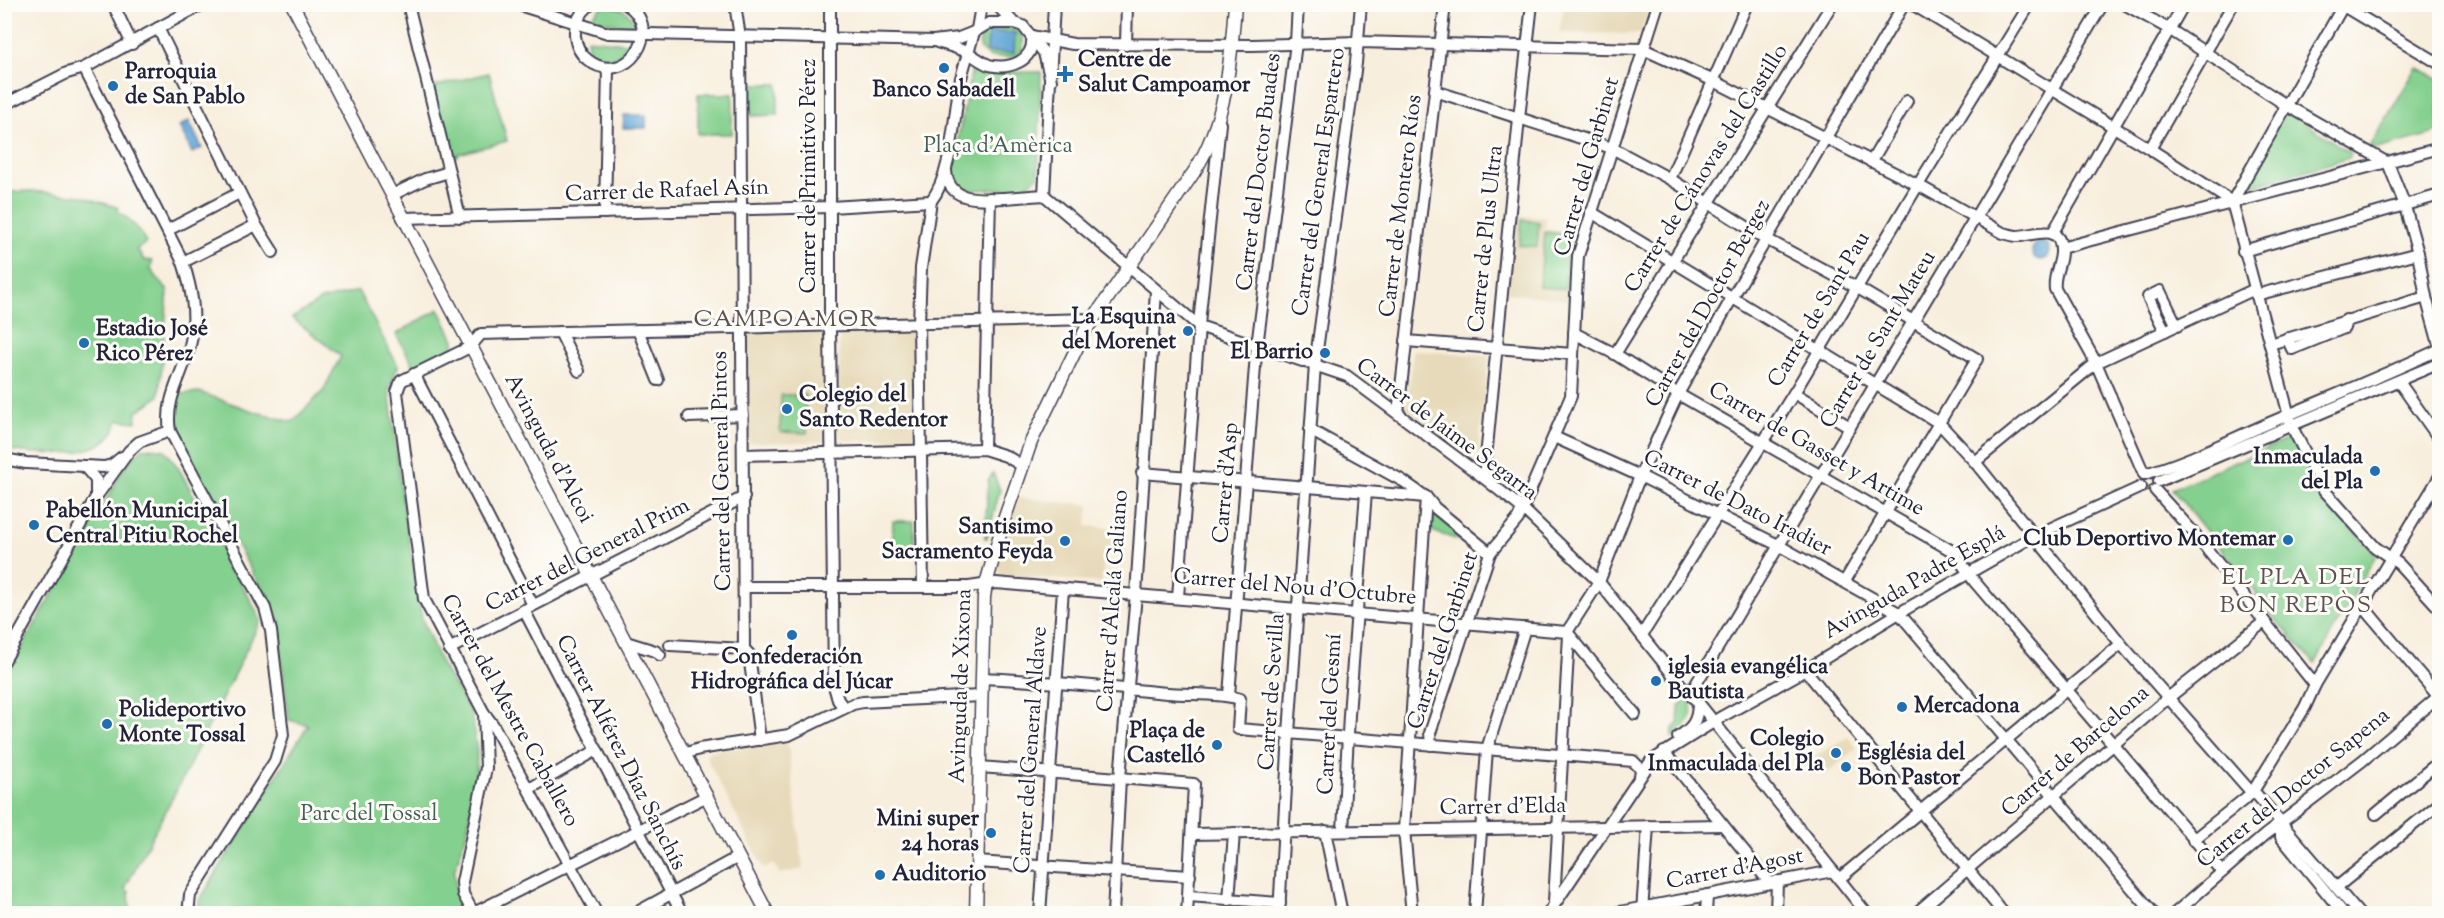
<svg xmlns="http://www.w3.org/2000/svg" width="2444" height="918" viewBox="0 0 2444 918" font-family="'Sorts Mill Goudy',serif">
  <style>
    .built { fill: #e7daba }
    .green { fill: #84d08e; stroke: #537964; stroke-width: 1.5 }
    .water { fill: #61a4d5; stroke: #426388; stroke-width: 1.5 }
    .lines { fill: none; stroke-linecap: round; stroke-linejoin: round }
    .minor-casing { stroke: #424153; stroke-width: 14 }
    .major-casing { stroke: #424153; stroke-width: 15 }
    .minor { stroke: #fff; stroke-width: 10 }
    .major { stroke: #fff; stroke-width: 12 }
    .poi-dot { fill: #1f6fb2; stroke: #fdfcf7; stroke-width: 2 }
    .labels { text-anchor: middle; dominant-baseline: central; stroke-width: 6; stroke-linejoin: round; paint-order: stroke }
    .poi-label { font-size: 22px; font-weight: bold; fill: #22223b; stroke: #fdfcf7; text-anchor: start }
    .park-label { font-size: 22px; fill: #445f58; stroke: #fdfcf7 }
    .street-label { font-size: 22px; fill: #22223b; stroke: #fdfcf7 }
    .neighbourhood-label { font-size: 24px; letter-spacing: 1.5px; fill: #5d5053; stroke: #fdfcf7 }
  </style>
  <rect width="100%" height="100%" fill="#fdfcf7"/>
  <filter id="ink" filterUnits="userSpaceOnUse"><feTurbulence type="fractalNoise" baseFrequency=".0167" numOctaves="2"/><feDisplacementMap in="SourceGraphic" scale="12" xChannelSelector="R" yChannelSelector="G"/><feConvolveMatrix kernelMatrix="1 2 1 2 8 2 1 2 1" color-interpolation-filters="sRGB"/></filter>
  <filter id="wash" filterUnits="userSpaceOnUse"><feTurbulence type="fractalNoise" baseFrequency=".008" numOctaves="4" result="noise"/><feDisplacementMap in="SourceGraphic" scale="24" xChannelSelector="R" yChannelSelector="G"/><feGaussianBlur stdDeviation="1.35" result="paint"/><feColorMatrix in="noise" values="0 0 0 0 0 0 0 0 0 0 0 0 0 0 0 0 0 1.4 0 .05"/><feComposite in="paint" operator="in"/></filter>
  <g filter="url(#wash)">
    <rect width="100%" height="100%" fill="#f8eedd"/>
    <g class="built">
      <path d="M1564 5V4L1650 5 1641 34 1559 33Z"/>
      <path d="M1515 215 1546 218 1545 229 1578 234 1571 261 1569 300 1507 293Z"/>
      <path d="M914 328 915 434 909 440 845 441 839 436V329Z"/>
      <path d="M818 329 824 333V442L749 443V336L754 331Z"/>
      <path d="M1413 350 1489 356 1478 455 1472 457 1406 408Z"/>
      <path d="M1019 498 1089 505 1087 526 1125 529 1123 551 1105 548 1102 583 1002 575 997 570Z"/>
      <path d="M1848 737 1857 748 1825 775 1811 758Z"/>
      <path d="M784 742 788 745 803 869 780 874 774 864 764 869 706 757 709 751Z"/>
    </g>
    <g class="green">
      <path d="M612 6C625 9 632 14 635 27L590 19 601 7Z"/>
      <path d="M1000 27 1013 29 1023 36V49L1015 57H990L981 50C976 35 987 29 1000 27Z"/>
      <path d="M587 39 633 44C624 62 604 61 589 51Z"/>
      <path d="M2417 67 2439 80V132L2377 149 2369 147Z"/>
      <path d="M972 69 992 73 1041 72 1038 176 1025 188 968 190 957 185 951 173Z"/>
      <path d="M489 73 507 141 458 154V156L451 158 432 87Z"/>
      <path d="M751 84H778V115L751 116Z"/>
      <path d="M698 94H733L732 134H698Z"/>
      <path d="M2284 114H2292L2350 153 2349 158 2249 187 2244 182Z"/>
      <path d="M32 191 82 196 119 208 118 212C131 220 140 229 146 243L137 249 144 260 152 261 151 270 168 291 159 396 137 412 136 422 118 420C110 462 37 455 5 449V192Z"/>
      <path d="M1522 220 1539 222 1537 247 1519 245Z"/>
      <path d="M1545 232 1570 235 1565 289 1539 287Z"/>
      <path d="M358 291 398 366 389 389 403 505 422 619 442 666 471 713 477 750 476 785 467 832 454 872 457 896 462 913H200L199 901 308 725 289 720 276 615 190 460 174 408 180 394 199 392 250 410 292 422 323 391 341 356 292 318 321 300Z"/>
      <path d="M439 309 454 340V347L415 368 396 334Z"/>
      <path d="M781 395H805L807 433 780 432Z"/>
      <path d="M2291 438 2321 492 2376 555 2351 599 2354 603 2344 611 2315 664 2255 596 2257 593 2172 489Z"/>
      <path d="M153 448 165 450 179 469 261 620 187 770 125 888 129 892 130 910 136 913H5V677L126 465 142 449Z"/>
      <path d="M993 473 1000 490 987 538H985L988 481Z"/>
      <path d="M1438 513 1463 534 1461 541 1429 530 1430 515Z"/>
      <path d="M893 521H914V553H892Z"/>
      <path d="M1683 691C1700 714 1692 721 1672 737L1673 729 1678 724 1679 707 1685 700 1683 698Z"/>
    </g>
    <g class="water">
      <path d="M988 32 1015 33 1014 53 987 52Z"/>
      <path d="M624 115H646V128H623Z"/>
      <path d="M189 121 202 148 192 153 179 126Z"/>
      <circle cx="2041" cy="251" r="9"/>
    </g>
  </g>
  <g filter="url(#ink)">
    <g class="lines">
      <g class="minor-casing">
        <g id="minor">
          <path d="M113 4 132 44"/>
          <path d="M408 4 460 217"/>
          <path d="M516 4 608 33 933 41 959 38 974 32"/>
          <path d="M591 4C581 12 574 23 575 36 576 45 580 54 588 60 625 89 667 30 626 4"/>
          <path d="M735 4 740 37 744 649"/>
          <path d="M830 4V325L834 686 838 700 844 708"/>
          <path d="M996 4 1014 23"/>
          <path d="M1912 4 2150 149 2232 202"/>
          <path d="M2124 4 2169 29 2286 105 2388 163 2404 203 2418 253 2426 297 2440 348"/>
          <path d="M2340 4 2440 64"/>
          <path d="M158 28 256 225 183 262"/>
          <path d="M977 29 980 12 978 4"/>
          <path d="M1031 36 1073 44 1252 45 1358 42 1643 49 1714 81 1918 185 2003 233C2008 234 2013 236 2017 236 2033 236 2062 221 2061 252 2061 265 2053 274 2055 289L2096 363 2144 474"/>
          <path d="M937 42C947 45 959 48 968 53 976 57 981 62 989 65 1009 70 1035 61 1032 37"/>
          <path d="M1126 45 1127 4"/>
          <path d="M84 68 183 262C191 287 197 314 191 341 185 372 164 397 170 431L265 608 271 631 282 726 283 735 275 761 190 895 188 914"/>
          <path d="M1435 91 1612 148 1670 179 1766 239 1856 287 1977 359 1845 581"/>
          <path d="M4 105 67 73 84 68 203 4"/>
          <path d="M2150 149 2233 4"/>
          <path d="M1871 162 1907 101"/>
          <path d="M946 171C947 183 952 192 964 196 980 202 1025 196 1044 195"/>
          <path d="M1670 179 1747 4"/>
          <path d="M392 195 425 179 449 172"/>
          <path d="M1044 195 1199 326 1347 376 1484 478 1523 509 1599 582 1681 685 1698 702 1867 914"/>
          <path d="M1044 195 1054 4"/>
          <path d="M2232 202 2292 427 2324 490 2375 547 2399 564 2440 609"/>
          <path d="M2232 202 2344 4"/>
          <path d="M1591 212 1939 423 1975 462 2121 644 2252 793 2257 795 2359 914"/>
          <path d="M605 213 608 68"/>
          <path d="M403 218 830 207 931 201"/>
          <path d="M256 225 273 252"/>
          <path d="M168 230 239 193"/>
          <path d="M2052 234 2184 4"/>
          <path d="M2061 248 2440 148"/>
          <path d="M2243 251 2440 195"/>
          <path d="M2256 295 2418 253"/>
          <path d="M638 330 658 380"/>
          <path d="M2165 331 2148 297 2160 291 2177 326"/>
          <path d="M560 332 579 371"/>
          <path d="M1574 333 1615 354 1678 394 1954 552 1974 581 2222 872"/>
          <path d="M2287 338 2292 349 2344 328 2346 320"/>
          <path d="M1406 341 1573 354"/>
          <path d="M2270 344 2426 297"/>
          <path d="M1615 354 1832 4"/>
          <path d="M414 374 533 605"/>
          <path d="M2399 382 2440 440"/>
          <path d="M1794 393 1850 427"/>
          <path d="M1398 413 1445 4"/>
          <path d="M689 417 743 415"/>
          <path d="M1310 430 1403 481 1426 497 1435 508 1490 553"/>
          <path d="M1554 437 1640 476 1778 545 1899 613 2154 914"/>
          <path d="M984 449 990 198"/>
          <path d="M743 455 984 449 1006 456 1021 465"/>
          <path d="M4 459 26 463 104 467 112 465 122 457"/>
          <path d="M1975 462 2096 363 2255 289"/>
          <path d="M84 466 96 480V497"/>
          <path d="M1142 473 1426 497"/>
          <path d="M2144 474C2186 463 2227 441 2267 424 2325 399 2383 376 2440 349"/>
          <path d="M1484 478 1519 118 1532 4"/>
          <path d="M2159 481 2440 363"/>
          <path d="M2155 490 2194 533 2315 685"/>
          <path d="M923 586 919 323 921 268 931 201C954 171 953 114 961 78 965 63 970 47 974 32L989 23H1015L1023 26 1044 53 1051 81"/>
          <path d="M745 587H969L996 583 1567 632 1635 714"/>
          <path d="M1178 597 1200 314 1220 124"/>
          <path d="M2363 606 2438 696"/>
          <path d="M524 610 682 914"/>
          <path d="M1567 632 1599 582 1640 476 1678 394 1732 298 1904 4"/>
          <path d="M1642 635 1794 393 1918 185 2030 4"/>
          <path d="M4 637 16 640"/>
          <path d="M626 642 655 651 660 655"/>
          <path d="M670 645 744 649 749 654 760 740"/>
          <path d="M449 649 744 497"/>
          <path d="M4 661 96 497 129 451 139 442 170 431"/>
          <path d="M1804 671 1807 672 2004 914"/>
          <path d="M982 678C1044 681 1105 687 1167 693 1189 695 1221 693 1240 699L1238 729 1633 761 1641 769 1640 777"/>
          <path d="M1229 695 1256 354 1296 43 1298 4"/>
          <path d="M1692 697 1696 684 2103 4"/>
          <path d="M1678 737C1693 728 1698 720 1698 702"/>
          <path d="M1431 745 1430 733 1490 553 1518 519 1571 396 1578 256 1658 4"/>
          <path d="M1664 752 1770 883"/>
          <path d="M684 754 699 749 789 735 853 704 863 702 981 696"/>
          <path d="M980 767 1194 784 1187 914"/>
          <path d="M529 789 597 750"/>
          <path d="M2376 814 2440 761"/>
          <path d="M2281 823V837L2344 914"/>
          <path d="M1325 831 1342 914"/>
          <path d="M1343 831 1349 715 1366 492"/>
          <path d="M1193 834 1723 825"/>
          <path d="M2193 840 2252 793 2305 707 2315 685 2440 476"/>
          <path d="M977 862 1190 876"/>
          <path d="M1839 879 2121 644"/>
          <path d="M2337 887 2440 803"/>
          <path d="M1189 896 1280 903"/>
          <path d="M1229 900 1234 833"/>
          <path d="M1554 902 1569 635"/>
          <path d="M1642 912 1648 826"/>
          <path d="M474 913 707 796"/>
          <path d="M474 914 463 894 462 882 486 768 484 713"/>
          <path d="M597 914 493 725 484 713 424 599 397 392 401 381 470 347 481 334 1093 319"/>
          <path d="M634 914 738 857"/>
          <path d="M1040 914 1063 589"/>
          <path d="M1113 914 1120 778 1136 594 1156 291"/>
          <path d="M1279 914 1289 733 1315 365 1356 63 1361 4"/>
          <path d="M1412 914 1404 830 1426 497"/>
          <path d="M1475 914 1487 749 1525 628"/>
          <path d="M1548 914 1651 761 1723 716 1804 671 1899 613 2034 536 2141 487"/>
          <path d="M1609 914 1833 871"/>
          <path d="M1706 914 1707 895"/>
          <path d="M1776 914 1777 881"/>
          <path d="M1915 914 2168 698 2264 622"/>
          <path d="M2174 914 2265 835 2362 761 2440 695"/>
        </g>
      </g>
      <g class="major-casing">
        <g id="major">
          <path d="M292 4 768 914"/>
          <path d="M976 914 984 597 986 584 1004 520 1031 442 1085 331 1194 172C1226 122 1231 62 1235 4"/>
        </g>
      </g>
      <use href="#minor" class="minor"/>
      <use href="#major" class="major"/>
    </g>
  </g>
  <g class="poi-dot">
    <circle cx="944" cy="68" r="6"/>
    <path d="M1062 65h6v6h6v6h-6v6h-6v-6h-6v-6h6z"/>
    <circle cx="113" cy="86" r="6"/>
    <circle cx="1188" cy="331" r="6"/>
    <circle cx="84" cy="343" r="6"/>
    <circle cx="1325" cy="353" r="6"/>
    <circle cx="787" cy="409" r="6"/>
    <circle cx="2375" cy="471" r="6"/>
    <circle cx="34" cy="525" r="6"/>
    <circle cx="2288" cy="540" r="6"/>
    <circle cx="1065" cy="541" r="6"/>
    <circle cx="792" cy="635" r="6"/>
    <circle cx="1656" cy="681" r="6"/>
    <circle cx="1902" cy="707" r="6"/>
    <circle cx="107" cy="724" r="6"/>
    <circle cx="1217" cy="745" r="6"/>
    <circle cx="1836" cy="753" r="6"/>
    <circle cx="1846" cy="767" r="6"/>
    <circle cx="991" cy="833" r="6"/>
    <circle cx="880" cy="875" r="6"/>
  </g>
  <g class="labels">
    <g class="poi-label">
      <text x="1078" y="61">Centre de<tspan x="1078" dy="25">Salut Campoamor</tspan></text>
      <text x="125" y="73">Parroquia<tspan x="125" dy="25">de San Pablo</tspan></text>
      <text x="944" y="91" text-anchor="middle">Banco Sabadell</text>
      <text x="1176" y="318" text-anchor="end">La Esquina<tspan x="1176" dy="25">del Morenet</tspan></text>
      <text x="96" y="330">Estadio José<tspan x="96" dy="25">Rico Pérez</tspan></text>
      <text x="1313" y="353" text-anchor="end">El Barrio</text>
      <text x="799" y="396">Colegio del<tspan x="799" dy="25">Santo Redentor</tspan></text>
      <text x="2363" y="458" text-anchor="end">Inmaculada<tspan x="2363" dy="25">del Pla</tspan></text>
      <text x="46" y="512">Pabellón Municipal<tspan x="46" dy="25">Central Pitiu Rochel</tspan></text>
      <text x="1053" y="528" text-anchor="end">Santisimo<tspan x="1053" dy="25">Sacramento Feyda</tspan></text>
      <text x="2276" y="540" text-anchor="end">Club Deportivo Montemar</text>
      <text x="792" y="658" text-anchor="middle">Confederación<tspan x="792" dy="25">Hidrográfica del Júcar</tspan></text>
      <text x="1668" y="668">iglesia evangélica<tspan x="1668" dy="25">Bautista</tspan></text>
      <text x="1914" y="707">Mercadona</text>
      <text x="119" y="711">Polideportivo<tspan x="119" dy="25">Monte Tossal</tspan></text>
      <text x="1205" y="732" text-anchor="end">Plaça de<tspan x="1205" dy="25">Castelló</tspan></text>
      <text x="1824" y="740" text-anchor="end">Colegio<tspan x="1824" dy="25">Inmaculada del Pla</tspan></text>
      <text x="1858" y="754">Església del<tspan x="1858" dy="25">Bon Pastor</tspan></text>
      <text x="979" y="820" text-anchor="end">Mini super<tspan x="979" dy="25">24 horas</tspan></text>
      <text x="892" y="875">Auditorio</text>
    </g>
    <g class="park-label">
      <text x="998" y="147">Plaça d'Amèrica</text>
      <text x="369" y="815">Parc del Tossal</text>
    </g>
    <g class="street-label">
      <text transform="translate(1588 167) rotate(-74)">Carrer del Garbinet</text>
      <text transform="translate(1707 169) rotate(-58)">Carrer de Cánovas del Castillo</text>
      <text transform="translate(1260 172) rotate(-83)">Carrer del Doctor Buades</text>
      <text transform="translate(810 176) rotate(-90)">Carrer de Primitivo Pérez</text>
      <text transform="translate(1320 182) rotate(-82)">Carrer del General Espartero</text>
      <text transform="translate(667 192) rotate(-2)">Carrer de Rafael Asín</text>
      <text transform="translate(1402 206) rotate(-83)">Carrer de Montero Ríos</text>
      <text transform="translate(1487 239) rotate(-84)">Carrer de Plus Ultra</text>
      <text transform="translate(1709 304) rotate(-61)">Carrer del Doctor Bergez</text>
      <text transform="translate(1820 310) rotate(-59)">Carrer de Sant Pau</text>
      <text transform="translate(1879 340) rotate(-59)">Carrer de Sant Mateu</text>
      <text transform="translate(1446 430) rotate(37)">Carrer de Jaime Segarra</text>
      <text transform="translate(548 449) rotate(62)">Avinguda d'Alcoi</text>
      <text transform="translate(1816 450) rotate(30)">Carrer de Gasset y Artime</text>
      <text transform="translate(723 471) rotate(-91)">Carrer del General Pintos</text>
      <text transform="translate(1227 483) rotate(-85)">Carrer d'Asp</text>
      <text transform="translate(1737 504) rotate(27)">Carrer de Dato Iradier</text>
      <text transform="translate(588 556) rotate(-27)">Carrer del General Prim</text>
      <text transform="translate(1915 583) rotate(-30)">Avinguda Padre Esplá</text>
      <text transform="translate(1295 588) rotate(5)">Carrer del Nou d'Octubre</text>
      <text transform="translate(1114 601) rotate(-86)">Carrer d'Alcalá Galiano</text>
      <text transform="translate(1444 641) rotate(-72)">Carrer del Garbinet</text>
      <text transform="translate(962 686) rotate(-88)">Avinguda de Xixona</text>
      <text transform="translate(1273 692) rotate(-86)">Carrer de Sevilla</text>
      <text transform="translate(509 711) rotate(61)">Carrer del Mestre Caballero</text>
      <text transform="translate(1331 714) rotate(-87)">Carrer del Gesmí</text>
      <text transform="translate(1032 750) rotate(-86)">Carrer del General Aldave</text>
      <text transform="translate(2076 752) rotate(-41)">Carrer de Barcelona</text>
      <text transform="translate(620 753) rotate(63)">Carrer Alférez Díaz Sanchís</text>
      <text transform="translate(2294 789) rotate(-39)">Carrer del Doctor Sapena</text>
      <text transform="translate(1503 808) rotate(-1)">Carrer d'Elda</text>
      <text transform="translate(1735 870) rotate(-11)">Carrer d'Agost</text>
    </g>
    <g class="neighbourhood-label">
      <text x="786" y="320">CAMPOAMOR</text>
      <text x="2296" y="578">EL PLA DEL<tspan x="2296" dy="28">BON REPÒS</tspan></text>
    </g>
  </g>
  <rect width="2444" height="918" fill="none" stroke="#fdfcf7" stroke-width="24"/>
</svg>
